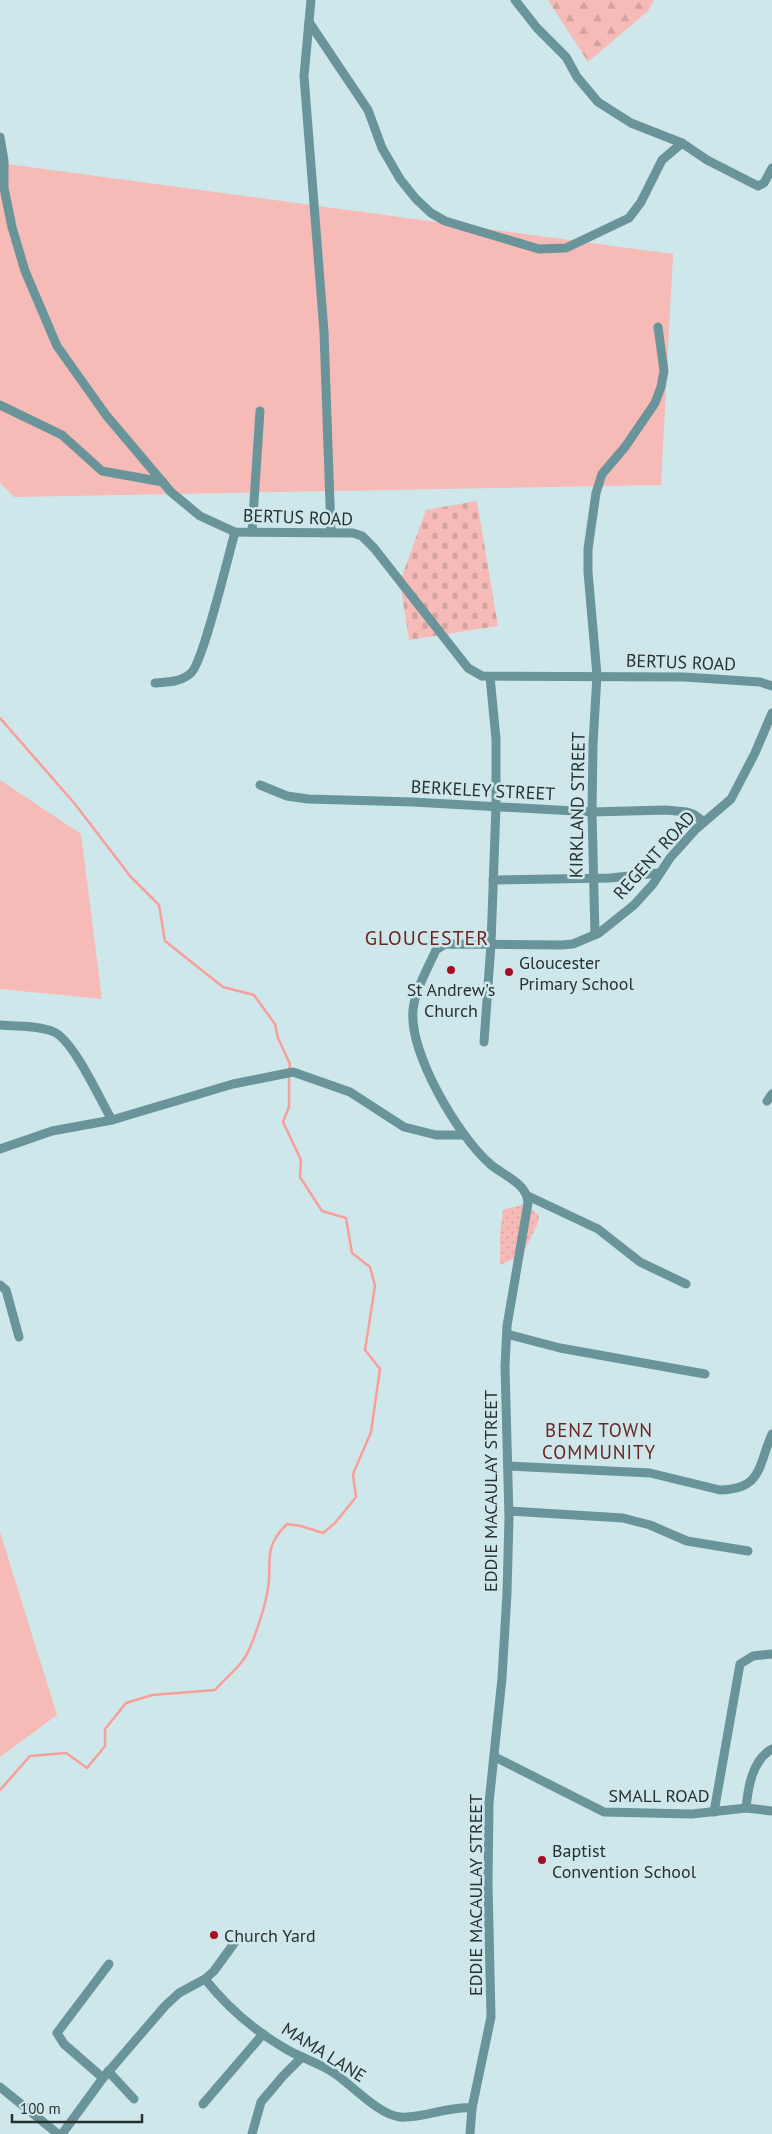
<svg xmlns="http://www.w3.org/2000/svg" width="772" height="2134" viewBox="0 0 772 2134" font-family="'PT Sans',sans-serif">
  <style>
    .grass { fill: #f6bbb7 }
    .forest { fill: url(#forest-firs) }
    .cemetery { fill: url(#cemetery-stones) }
    .garden { fill: url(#garden-dots) }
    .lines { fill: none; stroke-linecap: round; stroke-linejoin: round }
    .stream { stroke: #f99f9a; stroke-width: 2.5 }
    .minor { stroke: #69949a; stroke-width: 9 }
    .poi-dot { fill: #a60d22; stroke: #cee7ea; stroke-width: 2 }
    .labels { text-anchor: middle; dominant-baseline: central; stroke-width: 5; stroke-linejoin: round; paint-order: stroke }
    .street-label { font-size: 18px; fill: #273132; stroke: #cee7ea }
    .poi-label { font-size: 18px; fill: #273132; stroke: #cee7ea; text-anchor: start }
    .neighbourhood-label { font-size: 19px; letter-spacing: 1px; fill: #692424; stroke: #cee7ea }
    .quarter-label { font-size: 20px; letter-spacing: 1px; fill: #692424; stroke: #cee7ea }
  </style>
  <defs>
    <pattern id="forest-firs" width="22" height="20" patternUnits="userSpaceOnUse" patternTransform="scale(1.25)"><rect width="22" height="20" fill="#f6bbb7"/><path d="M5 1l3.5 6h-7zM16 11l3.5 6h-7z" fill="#d3a19e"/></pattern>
    <pattern id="cemetery-stones" width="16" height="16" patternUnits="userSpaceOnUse" patternTransform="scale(1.25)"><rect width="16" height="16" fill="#f6bbb7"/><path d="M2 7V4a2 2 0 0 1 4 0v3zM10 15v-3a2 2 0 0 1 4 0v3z" fill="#d3a19e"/></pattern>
    <pattern id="garden-dots" width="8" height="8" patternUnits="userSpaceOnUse" patternTransform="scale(1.25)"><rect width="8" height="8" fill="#f6bbb7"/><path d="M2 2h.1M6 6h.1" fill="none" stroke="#d3a19e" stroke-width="1.8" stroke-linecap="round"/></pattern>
  </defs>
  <rect width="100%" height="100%" fill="#cee7ea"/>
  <g class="grass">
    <path d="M0 163 673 254 661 485 14 497 0 483Z"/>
    <path d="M0 780 81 834 102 999 0 989Z"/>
    <path d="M0 1532 57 1715 0 1757Z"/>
  </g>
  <path class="forest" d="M548 0H654L648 11 588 62Z"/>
  <path class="cemetery" d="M477 501 498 626 409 640 400 582 426 510Z"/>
  <path class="garden" d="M525 1204 539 1215 538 1223 522 1255 500 1265V1234L503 1210Z"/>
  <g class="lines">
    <g class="stream">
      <path d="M0 718 75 804 130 876 159 905 165 941 223 987 254 995 275 1024 278 1038 290 1064 289 1070"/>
      <path d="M0 1790 30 1756 66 1753 87 1768 105 1746V1729L126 1703 152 1695 215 1690C224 1680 236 1670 244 1659 252 1647 264 1610 267 1594 274 1565 260 1550 287 1524L301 1526 323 1533 335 1523 356 1497 353 1474 371 1432 380 1369 365 1350 375 1286 370 1267 352 1253 346 1218 322 1211 300 1177 301 1160 283 1122 289 1107V1076"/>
    </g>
    <g class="minor">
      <path d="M311 0 304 76 324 332 331 532"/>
      <path d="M515 0 537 28 566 57 577 77 598 102 631 123 682 143 707 160 758 186 764 183 772 168"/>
      <path d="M309 22 368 110 382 148 400 179 416 199 431 213 445 221 539 249 566 248 629 218 641 202 662 160 682 143"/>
      <path d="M0 137 4 161V188L12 227 25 271 57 346 106 415 171 492 200 516 235 532 353 533 362 536 374 548 468 668 482 676 684 677 760 682 772 686"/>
      <path d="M0 405 62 435 102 471 163 482"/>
      <path d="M252 532 260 411"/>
      <path d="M155 683C169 682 181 682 191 673 203 663 229 553 235 532"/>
      <path d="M260 785 287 796 308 799 413 802 592 812 666 810 687 812 693 814 703 821"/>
      <path d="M493 880 610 878 659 873"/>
      <path d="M595 935 592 812 593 744 597 675 588 572V549L596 493 602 474 625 447 655 403 661 387 664 371 658 327"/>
      <path d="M0 1025C17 1027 38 1025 54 1032 74 1041 100 1100 112 1120"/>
      <path d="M484 1042 491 944 496 806V739L490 677"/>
      <path d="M767 1101 772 1094"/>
      <path d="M0 1149 52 1131 112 1120 233 1084 293 1072 350 1092 404 1127 436 1135H463"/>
      <path d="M528 1196 598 1229 640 1262 686 1284"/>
      <path d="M0 1285 6 1290 19 1337"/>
      <path d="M507 1334 560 1348 705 1374"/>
      <path d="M508 1466 650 1473 720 1490C763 1489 758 1465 772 1434"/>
      <path d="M509 1511 623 1518 650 1525 687 1541 748 1551"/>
      <path d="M495 1757 604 1812 692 1814 746 1808C748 1788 752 1760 772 1749"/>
      <path d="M746 1808 772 1811"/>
      <path d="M714 1812 740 1664 753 1656 772 1654"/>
      <path d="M205 1979C227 2007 255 2031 286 2049 301 2058 319 2063 334 2073 352 2085 379 2115 400 2117 422 2119 447 2106 472 2108"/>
      <path d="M108 2071 134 2099"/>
      <path d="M103 2078 64 2044 57 2033 109 1964"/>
      <path d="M0 2087 58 2134"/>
      <path d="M203 2104 263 2034"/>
      <path d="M62 2134 103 2078 165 2006 179 1993 205 1979 214 1971 235 1942"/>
      <path d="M252 2134 261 2102 283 2076 302 2057"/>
      <path d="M470 2134 472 2108 491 2017 488 1885 489 1803 502 1678 507 1593 509 1518 505 1366 507 1326 528 1203C527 1183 504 1176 490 1164 458 1136 409 1053 413 1010 415 990 428 968 436 950L445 944 561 945 573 944 599 933 634 905 653 884 670 858 696 829 731 799 755 753 772 713"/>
    </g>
  </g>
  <g class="poi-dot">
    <circle cx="451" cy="970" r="5"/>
    <circle cx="509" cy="972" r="5"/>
    <circle cx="542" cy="1860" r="5"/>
    <circle cx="214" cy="1935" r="5"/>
  </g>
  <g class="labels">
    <g class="street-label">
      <text transform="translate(298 517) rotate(2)">BERTUS ROAD</text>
      <text transform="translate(681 662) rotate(2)">BERTUS ROAD</text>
      <text transform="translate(483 790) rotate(3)">BERKELEY STREET</text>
      <text transform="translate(577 805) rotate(-89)">KIRKLAND STREET</text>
      <text transform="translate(654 855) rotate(-48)">REGENT ROAD</text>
      <text transform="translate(490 1491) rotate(-90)">EDDIE MACAULAY STREET</text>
      <text x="659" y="1795">SMALL ROAD</text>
      <text transform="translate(475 1895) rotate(-90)">EDDIE MACAULAY STREET</text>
      <text transform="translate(324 2052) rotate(32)">MAMA LANE</text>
    </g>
    <g class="poi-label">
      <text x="519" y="962">Gloucester<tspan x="519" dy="21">Primary School</tspan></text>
      <text x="451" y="989" text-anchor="middle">St Andrew's<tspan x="451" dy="21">Church</tspan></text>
      <text x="552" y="1850">Baptist<tspan x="552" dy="21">Convention School</tspan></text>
      <text x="224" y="1935">Church Yard</text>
    </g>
    <g class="neighbourhood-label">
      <text x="599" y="1430">BENZ TOWN<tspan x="599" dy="22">COMMUNITY</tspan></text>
    </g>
    <g class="quarter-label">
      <text x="427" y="938">GLOUCESTER</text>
    </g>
  </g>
  <path d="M12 2114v8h130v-8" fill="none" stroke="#273132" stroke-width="2.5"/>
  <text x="20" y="2114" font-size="15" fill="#273132" stroke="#cee7ea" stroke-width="4" paint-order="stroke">100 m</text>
</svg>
